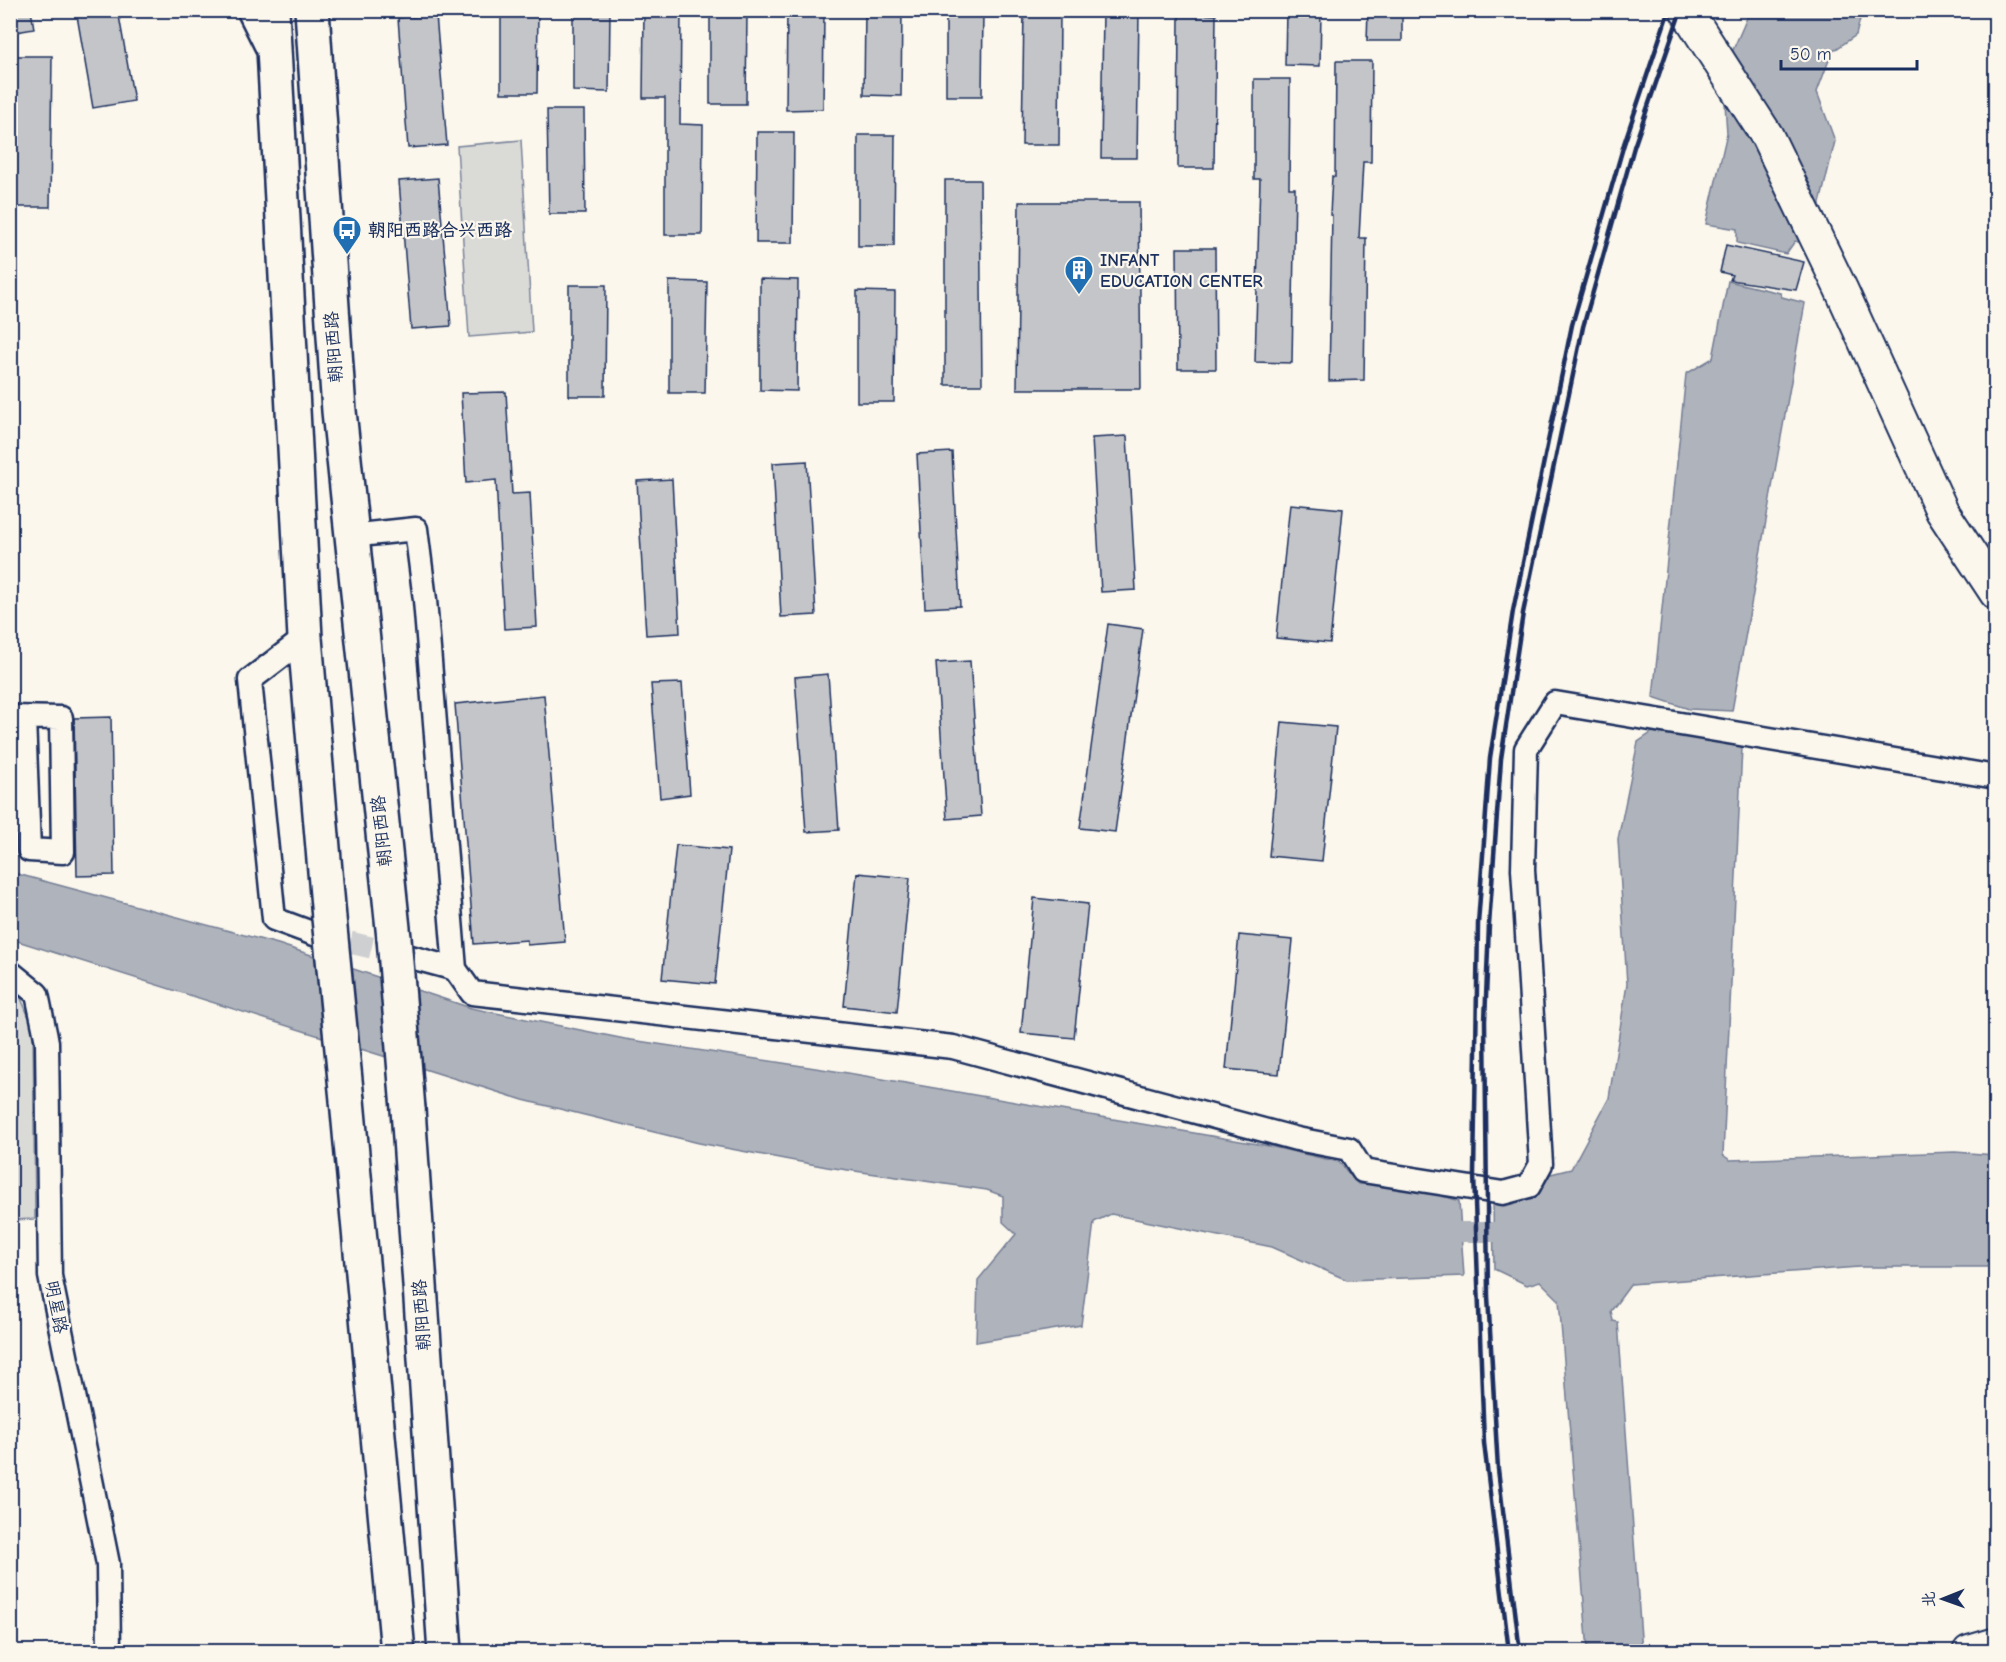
<svg xmlns="http://www.w3.org/2000/svg" width="2006" height="1662" viewBox="0 0 2006 1662" font-family="'Comic Neue','LXGW WenKai TC',sans-serif">
  <style>
    .green { fill: #dadad7; stroke: #7a849a; stroke-width: 1.5 }
    .water { fill: #afb3bb; stroke: #747e96; stroke-width: 1.5 }
    .lines { fill: none; stroke-linecap: round; stroke-linejoin: round }
    .canal { stroke: #afb3bb; stroke-width: 20 }
    .building { fill: #c3c5c9; stroke: #1b2f5e; stroke-width: 1.5 }
    .minor-tunnel { stroke: #cecfd0; stroke-width: 22; stroke-dasharray: 22 11; stroke-linecap: butt }
    .minor-casing { stroke: #1b2f5e; stroke-width: 27 }
    .tertiary-casing { stroke: #1b2f5e; stroke-width: 32 }
    .secondary-casing { stroke: #1b2f5e; stroke-width: 36 }
    .primary-casing { stroke: #1b2f5e; stroke-width: 38 }
    .minor { stroke: #fbf7ec; stroke-width: 22 }
    .tertiary { stroke: #fbf7ec; stroke-width: 27 }
    .secondary { stroke: #fbf7ec; stroke-width: 32 }
    .primary { stroke: #fbf7ec; stroke-width: 33 }
    .rail { stroke: #1b2f5e; stroke-width: 4.5 }
    .primary-bridge-casing { stroke: #1b2f5e; stroke-width: 38; stroke-linecap: butt }
    .primary-bridge { stroke: #fbf7ec; stroke-width: 33 }
    .labels { text-anchor: middle; dominant-baseline: central; stroke-width: 4.5; stroke-linejoin: round; paint-order: stroke }
    .poi-label { font-size: 18px; font-weight: bold; fill: #1b2f5e; stroke: #fbf7ec; text-anchor: start }
    .street-label { font-size: 18px; fill: #1b2f5e; stroke: #fbf7ec }
  </style>
  <rect width="100%" height="100%" fill="#fbf7ec"/>
  <filter id="ink" filterUnits="userSpaceOnUse"><feTurbulence type="fractalNoise" baseFrequency=".0167" numOctaves="2"/><feDisplacementMap in="SourceGraphic" scale="12" xChannelSelector="R" yChannelSelector="G"/><feConvolveMatrix kernelMatrix="1 2 1 2 8 2 1 2 1" color-interpolation-filters="sRGB"/></filter>
  <g filter="url(#ink)">
    <g class="green">
      <path d="M521 140 532 332 469 337 457 146Z"/>
      <path d="M10 990 20 996 33 1027 35 1219 11 1220Z"/>
    </g>
    <g class="water">
      <path d="M1750 11H1862L1856 35 1832 52 1817 92 1835 141 1810 245 1795 241 1786 254 1737 243V229L1706 224 1727 133 1723 73Z"/>
      <path d="M1728 281 1780 293 1782 297 1805 303 1732 711 1689 709 1653 697 1686 374 1713 358Z"/>
      <path d="M1654 731 1742 747 1723 1155 1730 1160 1955 1152 1995 1155V1267H1859L1631 1284 1611 1311 1613 1321 1618 1322 1642 1651H1588L1559 1300 1540 1281 1527 1285 1494 1269 1493 1202 1518 1201 1535 1190 1547 1175 1571 1169 1609 1098 1627 984 1618 839 1638 742Z"/>
      <path d="M10 872 278 944 471 1008 625 1039 848 1073 1269 1146 1339 1162 1358 1184 1403 1182 1459 1201 1464 1276 1347 1280 1272 1247 1111 1214 1094 1222 1081 1325 976 1342 978 1280 1016 1234 1003 1222V1196L987 1190 827 1167 699 1143 523 1100 11 939Z"/>
    </g>
    <g class="lines">
      <path class="canal" d="M1434 1232H1519"/>
    </g>
    <g class="building">
      <path d="M10 10H31L34 29 10 33Z"/>
      <path d="M76 10H118L134 101 93 108Z"/>
      <path d="M501 10H538L537 93H501Z"/>
      <path d="M573 10H610L609 92 573 91Z"/>
      <path d="M644 10H681L680 124 703 125 702 235H665V98H643Z"/>
      <path d="M710 10H747L746 104H710Z"/>
      <path d="M787 10H824L823 109 786 110Z"/>
      <path d="M865 10H902L901 96 864 95Z"/>
      <path d="M946 10H983L982 96H946Z"/>
      <path d="M1024 10H1060L1059 145H1022Z"/>
      <path d="M1103 10H1139L1137 158H1101Z"/>
      <path d="M1286 10H1321L1320 66 1285 65Z"/>
      <path d="M1368 10H1402V41H1367Z"/>
      <path d="M1179 13 1216 15 1214 168H1178Z"/>
      <path d="M436 15 447 145 408 148 398 18Z"/>
      <path d="M10 56H52L50 207H10Z"/>
      <path d="M1336 61H1372L1371 162H1363L1359 238H1366L1364 380 1329 381 1332 215H1330L1332 176 1335 177Z"/>
      <path d="M1254 79H1290L1289 188H1295L1292 363 1255 362 1260 179H1254Z"/>
      <path d="M547 110H584L585 214H549Z"/>
      <path d="M757 132H794L793 243H756Z"/>
      <path d="M858 135H895L894 246H858Z"/>
      <path d="M438 178 451 326 411 329 399 181Z"/>
      <path d="M945 180H980L982 385H945Z"/>
      <path d="M1019 202H1139L1141 389H1017Z"/>
      <path d="M1726 245 1804 262 1796 290 1730 280 1732 275 1720 272Z"/>
      <path d="M1177 248H1215L1216 369H1178Z"/>
      <path d="M760 279 798 280 797 391 760 390Z"/>
      <path d="M669 281 707 282 705 393H669Z"/>
      <path d="M569 285H606L605 396H569Z"/>
      <path d="M857 291 895 292 894 402H857Z"/>
      <path d="M506 392 512 494 530 493 537 627 504 629 496 480 466 483 461 393Z"/>
      <path d="M1127 436 1136 590 1101 592 1092 438Z"/>
      <path d="M952 452 960 606 925 608 917 454Z"/>
      <path d="M807 461 816 615 781 617 773 463Z"/>
      <path d="M672 479 680 633 646 635 637 481Z"/>
      <path d="M1290 504 1343 509 1330 643 1276 638Z"/>
      <path d="M1108 624 1143 629 1115 832 1080 828Z"/>
      <path d="M970 661 981 816 947 819 936 663Z"/>
      <path d="M828 674 839 830 806 832 795 677Z"/>
      <path d="M682 683 690 794 660 798 651 684Z"/>
      <path d="M544 695 565 942 527 945V940L474 944 455 704Z"/>
      <path d="M111 717 114 875 77 876 74 718Z"/>
      <path d="M1282 722 1336 727 1322 861 1269 856Z"/>
      <path d="M676 845 729 850 715 984 662 979Z"/>
      <path d="M857 873 910 878 897 1012 844 1006Z"/>
      <path d="M1034 898 1088 904 1074 1038 1021 1033Z"/>
      <path d="M1239 935 1293 940 1279 1074 1226 1069Z"/>
    </g>
    <g class="lines">
      <path class="minor-tunnel" d="M318 935 407 956"/>
      <g class="minor-casing">
        <g id="minor">
          <path d="M350 536 416 529 425 600 455 969 472 993 953 1047 1297 1139 1349 1149 1363 1171 1503 1193 1529 1186 1541 1164 1523 869 1526 749 1555 703 1996 777"/>
          <path d="M305 638 250 680 274 919 317 935"/>
          <path d="M10 717 61 718 63 852 29 850 24 718"/>
          <path d="M407 956 455 969"/>
          <path d="M10 972 37 994 47 1042 50 1276 108 1564 109 1652"/>
        </g>
      </g>
      <g class="tertiary-casing">
        <path id="tertiary" d="M251 10 272 52"/>
      </g>
      <g class="secondary-casing">
        <g id="secondary">
          <path d="M1686 10 1767 136 1841 289 1942 511 1996 593"/>
          <path d="M1969 1652 1996 1644"/>
        </g>
      </g>
      <g class="primary-casing">
        <g id="primary">
          <path d="M272 10 305 638 329 918"/>
          <path d="M312 10 339 411 394 938"/>
          <path d="M347 1100 398 1652"/>
          <path d="M408 1109 445 1652"/>
        </g>
      </g>
      <use href="#minor" class="minor"/>
      <use href="#tertiary" class="tertiary"/>
      <use href="#secondary" class="secondary"/>
      <use href="#primary" class="primary"/>
      <g class="rail">
        <path d="M1509 1652 1484 1443 1474 1175 1478 924 1490 758 1513 611 1572 325 1624 144 1669 10"/>
        <path d="M1520 1652 1498 1469 1488 1296 1485 1021 1489 925 1501 759 1523 613 1583 327 1634 147 1681 10"/>
      </g>
      <g class="primary-bridge-casing">
        <g id="primary-bridge">
          <path d="M329 918 347 1100"/>
          <path d="M394 938 408 1109"/>
        </g>
      </g>
      <use href="#primary-bridge" class="primary-bridge"/>
    </g>
  </g>
  <defs>
    <g id="bus-pin" transform="scale(1.5)"><path d="M0 17L-7.5 6A9.5 9.5 0 1 1 7.5 6Z" fill="#1f6fb2" stroke="#fbf7ec"/><path d="M-5-6H5V4H4V6H2V4H-2V6H-4V4H-5ZM-3.5-4V0h7V-4ZM-3.5 1.2v1.5H-2V1.2ZM2 1.2v1.5H3.5V1.2Z" fill="#fff"/></g>
    <g id="building-pin" transform="scale(1.5)"><path d="M0 17L-7.5 6A9.5 9.5 0 1 1 7.5 6Z" fill="#1f6fb2" stroke="#fbf7ec"/><path d="M-4-6H4V6H1V3H-1V6H-4ZM-2.5-4.3h1.7v1.8h-1.7ZM.8-4.3h1.7v1.8H.8ZM-2.5-1h1.7V.8h-1.7ZM.8-1h1.7V.8H.8Z" fill="#fff"/></g>
  </defs>
  <g fill-rule="evenodd">
    <use href="#bus-pin" x="347" y="230"/>
    <use href="#building-pin" x="1079" y="270"/>
  </g>
  <g class="labels">
    <g class="poi-label">
      <text x="368" y="230">朝阳西路合兴西路</text>
      <text x="1100" y="260">INFANT<tspan x="1100" dy="21">EDUCATION CENTER</tspan></text>
    </g>
    <g class="street-label">
      <text transform="translate(334 347) rotate(-94)">朝阳西路</text>
      <text transform="translate(382 831) rotate(-96)">朝阳西路</text>
      <text transform="translate(56 1307) rotate(79)">明星路</text>
      <text transform="translate(422 1315) rotate(-94)">朝阳西路</text>
    </g>
  </g>
  <rect width="2006" height="1662" fill="none" stroke="#fbf7ec" stroke-width="36"/>
  <rect x="18" y="18" width="1970" height="1626" fill="none" stroke="#1b2f5e" stroke-width="2" filter="url(#ink)"/>
  <g transform="translate(1943 1599) rotate(269)" stroke="#fbf7ec" stroke-width="4.5" paint-order="stroke">
  <path d="M0-4.5L10 22L0 15L-10 22Z" fill="#1b2f5e"/>
  <text y="-9" font-size="16" font-weight="bold" text-anchor="middle" fill="#1b2f5e">北</text>
  </g>
  <path d="M1781 60v9h136v-9" fill="none" stroke="#1b2f5e" stroke-width="3"/>
  <text x="1790" y="60" font-size="18" fill="#1b2f5e" stroke="#fbf7ec" stroke-width="4.5" paint-order="stroke">50 m</text>
</svg>
